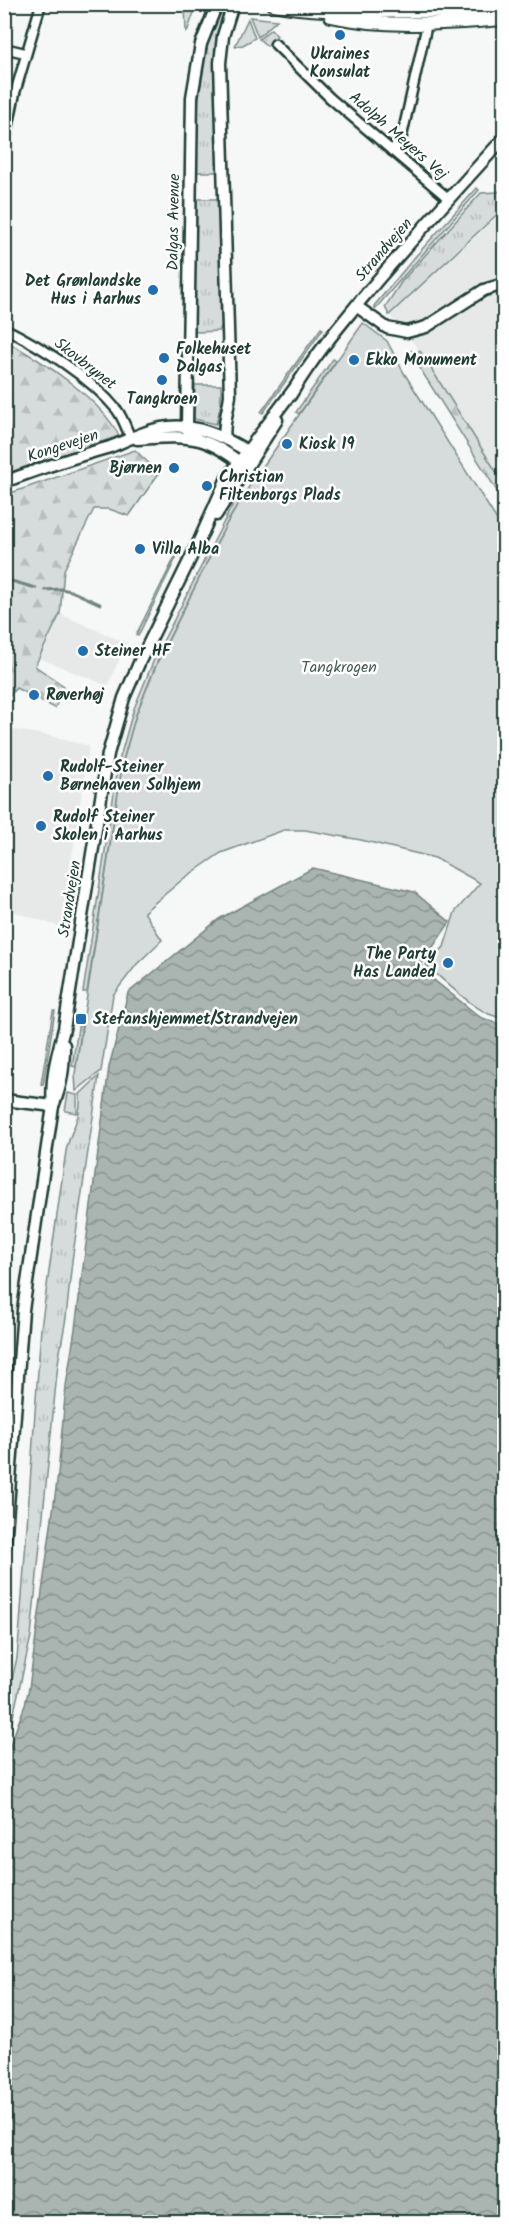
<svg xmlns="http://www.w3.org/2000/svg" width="509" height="2227" viewBox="0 0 509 2227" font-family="Kalam,sans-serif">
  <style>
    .built { fill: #e6e9e8 }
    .grass { fill: url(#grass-tufts); stroke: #7a8c88; stroke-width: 1.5 }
    .forest { fill: url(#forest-firs); stroke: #7a8c88; stroke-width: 1.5 }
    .park { fill: #d6dcdb; stroke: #7a8c88; stroke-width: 1.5 }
    .water { fill: url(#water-waves); stroke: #72857f; stroke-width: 1.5 }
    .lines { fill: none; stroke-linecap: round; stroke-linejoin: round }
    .stream { stroke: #72857f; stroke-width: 3 }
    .minor-casing { stroke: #1f3d34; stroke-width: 13 }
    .tertiary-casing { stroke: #1f3d34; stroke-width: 15 }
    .secondary-casing { stroke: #1f3d34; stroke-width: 16 }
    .minor { stroke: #fff; stroke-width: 8 }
    .tertiary { stroke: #fff; stroke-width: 10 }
    .secondary { stroke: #fff; stroke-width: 12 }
    .poi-dot { fill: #1f6fb2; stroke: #fff; stroke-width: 2 }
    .labels { text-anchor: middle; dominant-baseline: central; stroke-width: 5; stroke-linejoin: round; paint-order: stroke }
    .poi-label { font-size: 16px; font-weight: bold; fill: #1f3d34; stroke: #fff; text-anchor: start }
    .street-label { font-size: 16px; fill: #1f3d34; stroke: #fff }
    .park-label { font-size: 16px; fill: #445d55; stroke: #fff }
  </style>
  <defs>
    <pattern id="grass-tufts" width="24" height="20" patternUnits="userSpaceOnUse" patternTransform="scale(1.5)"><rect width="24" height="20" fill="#d6dcdb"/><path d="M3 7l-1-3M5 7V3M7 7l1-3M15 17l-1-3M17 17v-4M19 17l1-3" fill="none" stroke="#b7bebd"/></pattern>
    <pattern id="forest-firs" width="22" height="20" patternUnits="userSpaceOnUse" patternTransform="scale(1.5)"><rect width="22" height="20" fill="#d6dcdb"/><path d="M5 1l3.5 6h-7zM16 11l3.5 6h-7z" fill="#b7bebd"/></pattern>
    <pattern id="water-waves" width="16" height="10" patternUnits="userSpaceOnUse" patternTransform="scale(1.5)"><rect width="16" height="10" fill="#aab5b1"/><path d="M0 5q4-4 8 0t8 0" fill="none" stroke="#8a9491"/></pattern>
  </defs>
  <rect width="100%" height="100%" fill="#f6f7f7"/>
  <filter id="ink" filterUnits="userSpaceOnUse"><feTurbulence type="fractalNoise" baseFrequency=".0167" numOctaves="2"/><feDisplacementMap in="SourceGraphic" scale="12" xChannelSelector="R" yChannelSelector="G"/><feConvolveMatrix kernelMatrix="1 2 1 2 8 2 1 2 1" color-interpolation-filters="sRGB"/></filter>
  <g filter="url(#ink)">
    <g class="built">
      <path d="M504 211V484L420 351 389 315Z"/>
      <path d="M60 614 126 643 108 686 39 658Z"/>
      <path d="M4 728 51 736 89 746 61 927 5 909Z"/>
    </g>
    <g class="grass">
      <path d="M185 5 196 7 187 32H186Z"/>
      <path d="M217 13 224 14 217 40 216 58 219 172H195C197 117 197 64 217 13Z"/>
      <path d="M250 17 277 20 258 37Z"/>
      <path d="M248 19 255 38 243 45 235 46Z"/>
      <path d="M271 29 277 36 267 46 259 39Z"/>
      <path d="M504 187V208L389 315 385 307 402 281 481 193 498 192Z"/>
      <path d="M477 188 479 190 375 309 374 306 414 258Z"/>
      <path d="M195 199H219L222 325 219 331 197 332 193 330Z"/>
      <path d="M321 328 323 329 263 413 261 412Z"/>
      <path d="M333 359 336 361 299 414 296 412Z"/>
      <path d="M195 385H221V404L216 424 194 419Z"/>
      <path d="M237 496 241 499 227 523 158 660 136 715 123 761 87 992H83L119 761 133 711 155 657Z"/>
      <path d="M180 547 179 552 138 636 136 635Z"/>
      <path d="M53 1011H55L43 1085 41 1084Z"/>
      <path d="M79 1022 82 1023 76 1067 72 1066Z"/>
      <path d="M99 1076 72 1261 66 1318 58 1363 31 1636 10 1730 5 1744V1708L17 1658 20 1625 41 1328 66 1151C71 1128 82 1118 80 1094Z"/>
      <path d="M68 1093 77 1095V1113L65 1111Z"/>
    </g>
    <g class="forest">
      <path d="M5 341C42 360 101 399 119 436L5 474Z"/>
      <path d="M409 351H420L504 484V502Z"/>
      <path d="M135 450 159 473 129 516 109 509H94L64 570 60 614 35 666 64 686 55 708 16 688 5 702V495Z"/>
    </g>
    <path class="park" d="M363 323 387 341 404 373 504 531V928L503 929 504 944V1017C484 1021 443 979 426 965L444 947 455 912 480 883 435 858 361 840 305 830H284L221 853 183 879 144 912 162 940 137 964 113 995 101 1071 76 1091 75 1074 123 761 136 715 158 661 227 523 250 485Z"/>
    <path class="water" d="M313 868 414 892 450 922 422 963 424 972 480 1017 504 1026V2222H5V1759L25 1705 29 1688 58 1474 66 1386 75 1329 109 1067 128 993 219 919Z"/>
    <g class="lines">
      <g class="stream">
        <path d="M4 579 36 588"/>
        <path d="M45 590 61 589 71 591 100 604"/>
      </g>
      <g class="minor-casing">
        <g id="minor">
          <path d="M275 44 330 98 449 199"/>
          <path d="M4 48 25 53"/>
          <path d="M4 149 15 93 41 4"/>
          <path d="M392 151 402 136 427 24"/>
          <path d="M4 328C42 347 90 377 117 410 123 418 127 430 131 439"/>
        </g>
      </g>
      <g class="tertiary-casing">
        <g id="tertiary">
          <path d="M356 306 387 328 407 332 426 327 484 290 504 284"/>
          <path d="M290 396C314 355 346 318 376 282 418 233 461 185 504 138"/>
          <path d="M225 438C222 427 229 407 230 395L220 63 223 36 233 4"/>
          <path d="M137 439C157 438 179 435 199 440 215 444 230 455 244 465"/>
          <path d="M197 439 189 433 187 427 192 97 201 44 217 4"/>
          <path d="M4 482C39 469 74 457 110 447 121 443 132 437 144 433 184 417 218 433 252 454"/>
          <path d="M216 515 277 420"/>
          <path d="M4 1100 53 1106"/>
          <path d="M53 1106C62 1085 64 1067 64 1045"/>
          <path d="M4 1558 23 1310 53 1106C50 1079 57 1055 64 1029L108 754 124 698 140 661 199 541 227 478 294 389"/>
        </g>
      </g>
      <g class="secondary-casing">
        <g id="secondary">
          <path d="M273 4C306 11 341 11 375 11 418 12 461 12 504 8"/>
          <path d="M331 16C388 29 446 23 504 19"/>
        </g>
      </g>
      <use href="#minor" class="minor"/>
      <use href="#tertiary" class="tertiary"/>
      <use href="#secondary" class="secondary"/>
    </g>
  </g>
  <g class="poi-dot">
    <circle cx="340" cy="35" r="6"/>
    <circle cx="153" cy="290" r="6"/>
    <circle cx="164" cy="358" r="6"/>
    <circle cx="354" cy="360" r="6"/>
    <circle cx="162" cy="380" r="6"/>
    <circle cx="287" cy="444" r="6"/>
    <circle cx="174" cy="468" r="6"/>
    <circle cx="207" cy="486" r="6"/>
    <circle cx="140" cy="549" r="6"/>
    <circle cx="83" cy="651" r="6"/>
    <circle cx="34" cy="695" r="6"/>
    <circle cx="48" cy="776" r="6"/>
    <circle cx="41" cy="826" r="6"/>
    <circle cx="448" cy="963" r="6"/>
    <rect x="75" y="1013" width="12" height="12" rx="3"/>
  </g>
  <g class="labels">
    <g class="poi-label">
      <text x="340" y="54" text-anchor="middle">Ukraines<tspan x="340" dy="18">Konsulat</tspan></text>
      <text x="141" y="281" text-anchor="end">Det Grønlandske<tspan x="141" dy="18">Hus i Aarhus</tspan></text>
      <text x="176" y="349">Folkehuset<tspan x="176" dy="18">Dalgas</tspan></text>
      <text x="366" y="360">Ekko Monument</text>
      <text x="162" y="399" text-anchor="middle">Tangkroen</text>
      <text x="299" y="444">Kiosk 19</text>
      <text x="162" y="468" text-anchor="end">Bjørnen</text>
      <text x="219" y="477">Christian<tspan x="219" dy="18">Filtenborgs Plads</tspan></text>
      <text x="152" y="549">Villa Alba</text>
      <text x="95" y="651">Steiner HF</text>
      <text x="46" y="695">Røverhøj</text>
      <text x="60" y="767">Rudolf-Steiner<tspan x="60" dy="18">Børnehaven Solhjem</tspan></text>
      <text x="53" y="817">Rudolf Steiner<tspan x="53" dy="18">Skolen i Aarhus</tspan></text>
      <text x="436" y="954" text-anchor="end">The Party<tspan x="436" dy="18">Has Landed</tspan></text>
      <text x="93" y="1019">Stefanshjemmet/Strandvejen</text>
    </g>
    <g class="street-label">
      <text transform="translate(398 136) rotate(41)">Adolph Meyers Vej</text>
      <text transform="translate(174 222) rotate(-89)">Dalgas Avenue</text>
      <text transform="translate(384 250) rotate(-49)">Strandvejen</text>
      <text transform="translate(85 364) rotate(38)">Skovbrynet</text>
      <text transform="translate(63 446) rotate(-18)">Kongevejen</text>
      <text transform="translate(70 899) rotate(-81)">Strandvejen</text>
    </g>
    <g class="park-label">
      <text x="339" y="667">Tangkrogen</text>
    </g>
  </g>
  <rect width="509" height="2227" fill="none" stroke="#fff" stroke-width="24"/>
  <rect x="12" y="12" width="485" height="2203" fill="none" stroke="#1f3d34" stroke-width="2" filter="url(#ink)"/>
</svg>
